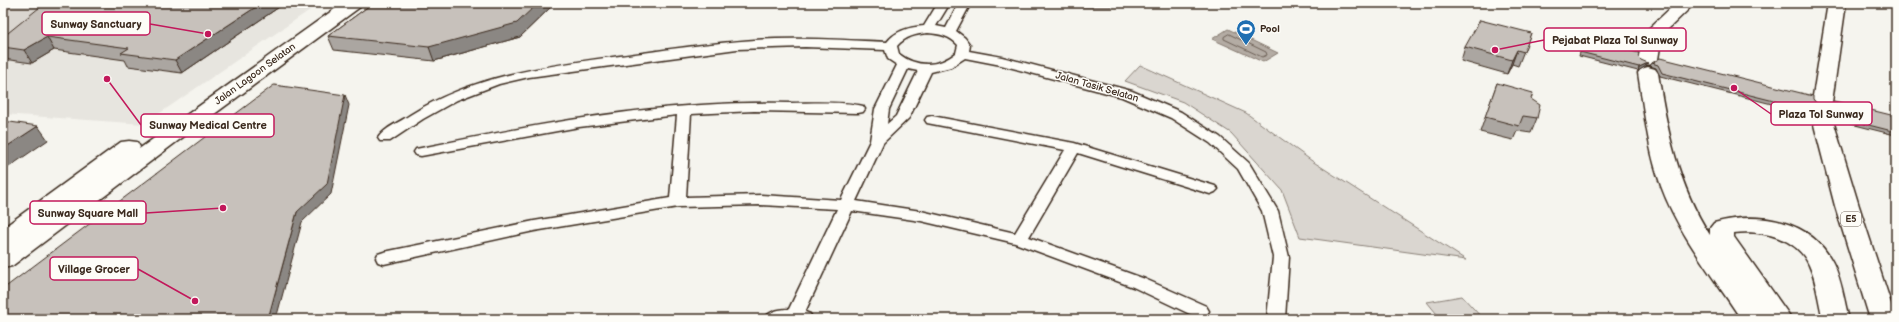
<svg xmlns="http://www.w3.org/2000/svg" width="1899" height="322" viewBox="0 0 1899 322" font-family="'Balsamiq Sans',sans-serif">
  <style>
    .built { fill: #e7e5df }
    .green { fill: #dad6d0; stroke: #8a8077 }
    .water { fill: #b4aca4; stroke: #84786e }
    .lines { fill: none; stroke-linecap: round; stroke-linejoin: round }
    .shore { stroke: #6b5e54; stroke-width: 1 }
    .street-casing { stroke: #3b2a1e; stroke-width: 3 }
    .secondary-casing { stroke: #3b2a1e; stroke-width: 3 }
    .highway-casing { stroke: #3b2a1e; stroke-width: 3 }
    .street { fill: #fdfcf7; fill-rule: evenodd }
    .secondary { fill: #fdfcf7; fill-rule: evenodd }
    .highway { fill: #fdfcf7; fill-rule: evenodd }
    .wall { fill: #aba6a1; stroke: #3b2a1e }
    .shaded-wall { fill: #8b8783; stroke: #3b2a1e }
    .building { fill: #c7c1bb; stroke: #3b2a1e }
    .labels { text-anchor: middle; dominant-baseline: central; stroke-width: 3; stroke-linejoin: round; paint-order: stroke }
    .shield { fill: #fdfcf7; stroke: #75695f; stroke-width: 1 }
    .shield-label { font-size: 9px; font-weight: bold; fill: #3b2a1e }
    .poi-label { font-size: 10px; font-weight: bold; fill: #3b2a1e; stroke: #fdfcf7; text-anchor: start }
    .street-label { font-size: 10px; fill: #3b2a1e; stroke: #fdfcf7 }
    .leader { fill: none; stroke: #c2185b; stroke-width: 1.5 }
    .callout-dot { fill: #c2185b; stroke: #fdfcf7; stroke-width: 1.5 }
    .callout { fill: #fdfcf7; stroke: #c2185b; stroke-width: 1.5 }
    .callout-label { font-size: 11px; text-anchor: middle; font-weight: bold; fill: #3b2a1e }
  </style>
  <rect width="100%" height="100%" fill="#f5f4ee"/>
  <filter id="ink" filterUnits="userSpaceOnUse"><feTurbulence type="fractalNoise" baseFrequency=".025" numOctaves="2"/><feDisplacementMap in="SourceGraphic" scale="8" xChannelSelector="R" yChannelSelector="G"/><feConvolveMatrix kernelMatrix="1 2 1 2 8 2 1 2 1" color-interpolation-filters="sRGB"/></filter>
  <g filter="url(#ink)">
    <path class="built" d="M3 3H320L144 124 3 114Z"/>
    <g class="green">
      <path d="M3 3H48L3 37Z"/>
      <path d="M1140 65 1246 113 1312 161 1466 260 1300 237 1282 190 1231 133 1183 102 1125 81Z"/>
      <path d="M1462 296 1483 319H1441L1427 302Z"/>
    </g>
    <g class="water">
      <path d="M1071 3H1111V7H1070Z"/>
      <path d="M1228 29 1278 53 1263 62 1212 39Z"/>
    </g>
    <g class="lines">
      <path class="shore" d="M1229 34 1266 52 1267 55 1262 57 1224 39V37Z"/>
      <g class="street-casing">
        <path id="street" d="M938 3H950L936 26 946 28 959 3H971L956 31 965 38 970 45 969 51 1002 57 1132 91 1181 112 1220 137 1249 163 1278 211 1289 257 1285 319H1267L1273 257 1262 211 1238 169 1210 143 1171 118 1122 97 1001 65 965 58 951 67 931 72 909 118 883 143 856 201 921 211 1015 233 1065 150 927 123 925 120 927 117 932 116 1074 143 1215 186 1218 189 1215 192 1210 194 1078 153 1029 237 1145 279 1206 306 1209 311 1206 316 1200 317 1194 316 1133 287 1015 243 921 221 852 211 805 312 810 314 813 319H764C769 311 780 309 789 309L837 209 761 205 678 207 534 231 384 264 378 262 376 258 378 254 384 252 534 221 670 198 677 115 579 127 421 156 416 155 414 152 416 149 421 148C543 123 665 100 790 103 812 103 842 101 863 106L865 109 863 112 858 113 754 111 691 114 686 197 761 195 841 200 870 141 875 109 897 65 888 59 885 50 805 47 737 49 529 77 499 84 457 100 423 119 390 141H380L378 138C384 128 400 122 410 115 474 75 546 66 620 56 665 50 709 43 755 40 799 37 843 40 887 42 896 30 910 27 924 26ZM928 33C940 34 950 36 958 45L956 53C939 67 917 68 899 54L897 46C906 36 916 34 928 33ZM908 69 918 71 896 116 887 124 889 109Z"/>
      </g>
      <g class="secondary-casing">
        <path id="secondary" d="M343 3H363L360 7 175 143 12 266 3 268V228L121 142 129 141 137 142 140 147 139 149Z"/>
      </g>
      <g class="highway-casing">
        <g id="highway">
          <path d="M1676 3H1695L1662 35 1658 59 1655 63 1648 65 1641 63 1638 59 1644 33Z"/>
          <path d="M1828 3H1846L1832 102 1829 106 1822 108 1815 106 1812 102Z"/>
          <path d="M1648 67 1655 69 1658 73C1667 130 1678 186 1710 235V228L1714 223C1758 211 1811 219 1833 263 1842 280 1844 301 1849 319H1823C1818 301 1817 282 1809 265 1797 237 1761 230 1734 233V237L1792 319H1741C1713 276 1679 235 1661 186 1648 150 1644 111 1638 73L1641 69Z"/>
          <path d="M1822 111 1829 113 1832 117 1859 206 1896 319H1870L1835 206 1812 117 1815 113Z"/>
        </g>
      </g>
      <use href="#street" class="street"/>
      <use href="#secondary" class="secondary"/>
      <use href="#highway" class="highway"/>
    </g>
    <g class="wall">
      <path d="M285 3 182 73 128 66 125 60 54 50 32 63 3 59V37Z"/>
      <path d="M373 3H555L520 37 434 61 334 50 328 36Z"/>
      <path d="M1442 3H1487L1482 4 1450 7Z"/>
      <path d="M1531 33 1518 66 1512 64 1507 74 1461 61 1465 47Z"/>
      <path d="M1584 39 1638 57 1646 66 1638 71 1579 56Z"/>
      <path d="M1652 63 1813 99 1816 103 1824 106 1896 123V134L1895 135 1835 120 1830 112 1822 110 1815 112 1812 114 1660 76 1656 68 1650 66Z"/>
      <path d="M1497 83 1531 99 1537 118 1531 133 1517 131 1513 140 1480 132Z"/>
    </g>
    <g class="shaded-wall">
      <path d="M262 3H285L182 73 175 60Z"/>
      <path d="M538 3H555L520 37 434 61 429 47Z"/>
      <path d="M47 37 54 50 32 63 24 50Z"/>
      <path d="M1517 50 1512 64 1507 74 1512 60Z"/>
      <path d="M1648 63 1646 66 1638 71 1639 67Z"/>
      <path d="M345 95 349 105 331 194 302 222 276 319H268L297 212Z"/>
      <path d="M1825 106 1822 110 1815 112 1812 114 1817 108Z"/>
      <path d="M38 126 48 140 3 171V149Z"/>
    </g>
    <g class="building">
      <path d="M45 3H262L175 60 121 53 129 48 47 37 24 50 3 47V37Z"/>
      <path d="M373 3H538L517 23 429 47 328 36Z"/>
      <path d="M1480 20 1531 33 1524 52 1517 50 1512 60 1465 47Z"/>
      <path d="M1584 39 1639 53 1638 57 1641 60 1648 63 1639 67 1580 52Z"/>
      <path d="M1660 58 1813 96V99L1816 103 1824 106 1832 104 1834 101 1895 116 1896 123V132L1837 117 1832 109 1825 106 1817 108 1814 111 1662 73 1658 65 1652 63Z"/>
      <path d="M1497 83 1533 93 1531 99 1540 105 1537 118 1523 116 1519 126 1485 117Z"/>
      <path d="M274 85 345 95 327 184 297 212 268 319H3V289Z"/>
      <path d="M3 121 38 126 3 149Z"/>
    </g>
  </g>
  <defs>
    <g id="stadium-pin" transform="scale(1)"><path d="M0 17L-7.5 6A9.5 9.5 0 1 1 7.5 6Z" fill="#1f6fb2" stroke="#fdfcf7"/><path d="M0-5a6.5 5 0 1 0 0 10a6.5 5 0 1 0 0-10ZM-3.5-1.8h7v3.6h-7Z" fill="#fff"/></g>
  </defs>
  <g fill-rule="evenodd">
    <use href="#stadium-pin" x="1246" y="29"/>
  </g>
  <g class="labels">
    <rect class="shield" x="1841" y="212" width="20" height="14" rx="3"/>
    <g class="shield-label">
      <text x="1851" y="219">E5</text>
    </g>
    <g class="poi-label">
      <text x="1260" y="29">Pool</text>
    </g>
    <g class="street-label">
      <text transform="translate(255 74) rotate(-36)">Jalan Lagoon Selatan</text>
      <text transform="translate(1097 87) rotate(16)">Jalan Tasik Selatan</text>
    </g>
  </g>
  <path class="leader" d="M208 34L150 24M1495 50L1544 40M1734 88L1771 114M107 79L141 125M223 208L146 213M195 301L138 269"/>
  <g class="callout-dot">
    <circle cx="208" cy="34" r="4"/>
    <circle cx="1495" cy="50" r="4"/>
    <circle cx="1734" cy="88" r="4"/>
    <circle cx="107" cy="79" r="4"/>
    <circle cx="223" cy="208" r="4"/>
    <circle cx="195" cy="301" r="4"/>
  </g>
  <g class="callout">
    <rect x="42" y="12" width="108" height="23" rx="4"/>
    <rect x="1544" y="28" width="142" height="23" rx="4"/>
    <rect x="1771" y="102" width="101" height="23" rx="4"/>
    <rect x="141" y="114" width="133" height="23" rx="4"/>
    <rect x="30" y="201" width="116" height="23" rx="4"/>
    <rect x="50" y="257" width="88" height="23" rx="4"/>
  </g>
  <g class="callout-label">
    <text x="96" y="28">Sunway Sanctuary</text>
    <text x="1615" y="44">Pejabat Plaza Tol Sunway</text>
    <text x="1821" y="118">Plaza Tol Sunway</text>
    <text x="208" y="129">Sunway Medical Centre</text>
    <text x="88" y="217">Sunway Square Mall</text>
    <text x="94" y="273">Village Grocer</text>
  </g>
  <rect width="1899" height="322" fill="none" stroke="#fdfcf7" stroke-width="16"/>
  <rect x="8" y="8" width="1883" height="306" fill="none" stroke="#3b2a1e" stroke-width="1.5" filter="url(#ink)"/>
</svg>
